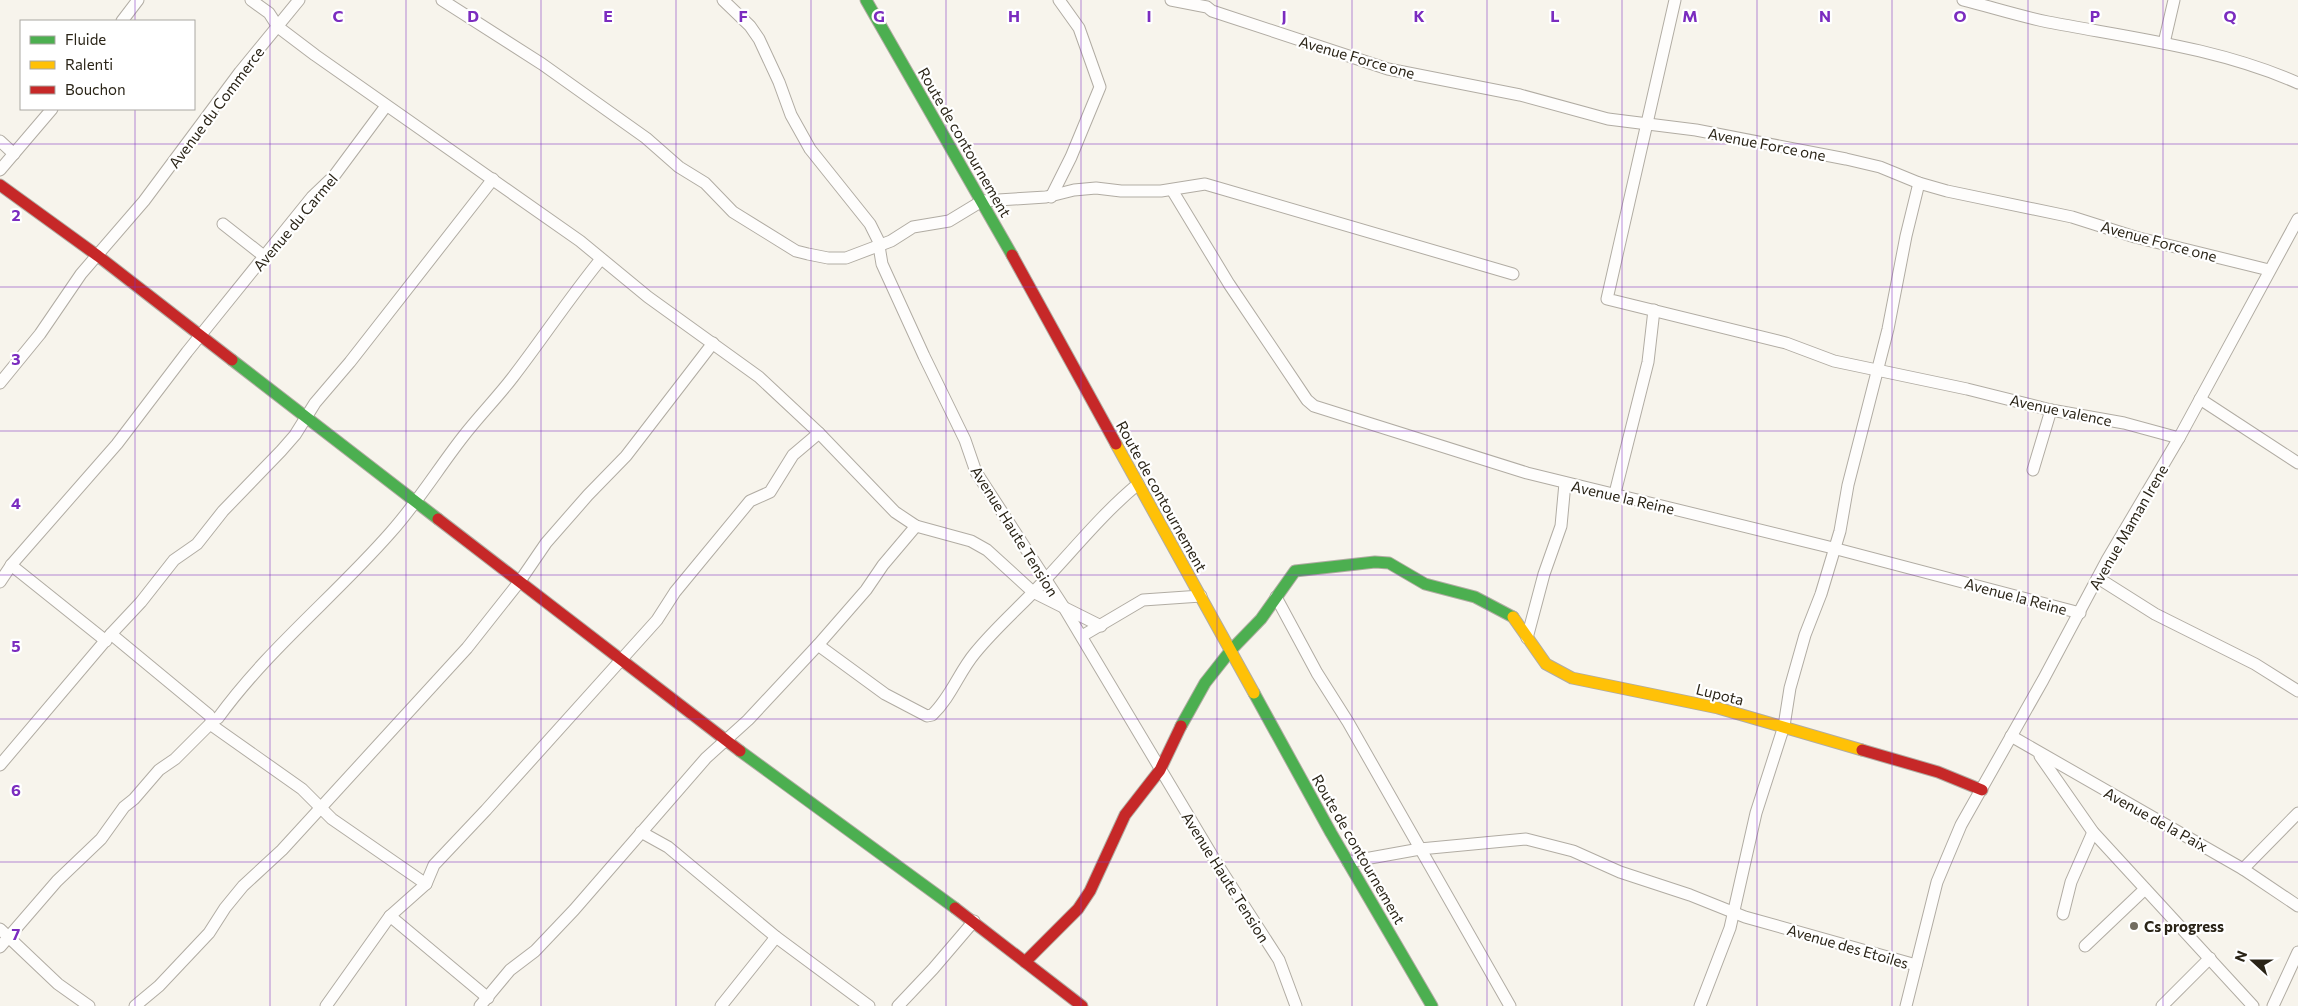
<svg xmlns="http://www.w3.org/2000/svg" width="2298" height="1006" viewBox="0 0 2298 1006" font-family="Commissioner,sans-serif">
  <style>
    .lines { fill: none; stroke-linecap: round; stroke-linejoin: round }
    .street-casing { stroke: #b1aca3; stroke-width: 13 }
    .fast-casing { stroke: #b1aca3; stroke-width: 13 }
    .slow-casing { stroke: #b1aca3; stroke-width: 13 }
    .jam-casing { stroke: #b1aca3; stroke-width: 13 }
    .street { stroke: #fefdfc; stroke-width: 11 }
    .fast { stroke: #4caf50; stroke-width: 11 }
    .slow { stroke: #ffc107; stroke-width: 11 }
    .jam { stroke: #c62828; stroke-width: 11 }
    .grid { fill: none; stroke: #7b2cbf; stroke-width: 1; stroke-opacity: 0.55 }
    .poi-dot { fill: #726d62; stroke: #fff; stroke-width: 2 }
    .labels { text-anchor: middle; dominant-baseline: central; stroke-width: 4.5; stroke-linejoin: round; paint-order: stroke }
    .street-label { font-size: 15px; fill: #2a2417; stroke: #fff }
    .poi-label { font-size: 15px; font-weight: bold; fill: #2a2417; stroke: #fff; text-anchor: start }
    .grid-label { font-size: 16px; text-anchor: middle; font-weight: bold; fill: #7b2cbf; stroke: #fff; stroke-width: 4.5; stroke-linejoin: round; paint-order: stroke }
  </style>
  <rect width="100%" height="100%" fill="#f7f4ec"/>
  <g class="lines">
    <g class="street-casing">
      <g id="street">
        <path d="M251 0 269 13 278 27 315 55 580 241 648 297 759 377 819 433 895 512 916 526 971 541 987 550 1033 592 1101 626"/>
        <path d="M442 0 542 64 646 138 679 167 705 183 733 212 796 251 808 254 828 258H846L891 241 913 227 949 221 982 201 1046 197 1074 190 1096 188 1121 191H1161L1205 184 1513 274"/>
        <path d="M723 0 750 26 759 39 779 82 791 115 810 149 870 224 878 240 882 264 924 356 965 440 976 472 1063 606 1219 867 1279 960 1296 1006"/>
        <path d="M1171 0 1207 7 1212 11 1388 69 1520 95 1608 119 1696 130 1846 159 1880 167 1919 183 1947 191 2072 217 2135 237 2269 270"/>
        <path d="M1675 0 1607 299 1786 343 1834 361 1967 389 2051 410 2124 423 2179 438"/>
        <path d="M1963 0C1991 7 2019 16 2048 22 2132 38 2219 48 2298 83"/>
        <path d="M122 21 138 0"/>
        <path d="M2164 43 2174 0"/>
        <path d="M0 141 14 154"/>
        <path d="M0 170 52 109"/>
        <path d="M1172 190 1229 284 1307 400 1314 406 1527 473 1833 548 2080 613"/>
        <path d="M1051 197 1071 157 1100 87 1079 28 1059 0"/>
        <path d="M223 224 265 257"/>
        <path d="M0 383 40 334 81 274 144 201 240 72 299 0"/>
        <path d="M2200 399 2298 463"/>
        <path d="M2033 470 2051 410"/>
        <path d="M1615 493 1648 362 1654 310"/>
        <path d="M11 565 106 641"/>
        <path d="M2098 578 2155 614 2255 664 2298 691"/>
        <path d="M0 582 12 564 117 444 187 352 312 197 334 176 386 106"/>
        <path d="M1276 597 1317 673 1348 722 1510 1006"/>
        <path d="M111 634 209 715 213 721 218 718C268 649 335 596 391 532 417 503 438 469 462 438 478 417 497 398 513 377 543 338 570 297 601 259"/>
        <path d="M1082 636 1143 600 1201 596"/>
        <path d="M1527 638 1544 574 1561 526 1565 483"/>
        <path d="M818 645 866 590 883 565 916 526"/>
        <path d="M210 724 302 789 332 819 426 884"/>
        <path d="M2011 736 2243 869 2298 906"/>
        <path d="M2040 756 2093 832 2253 1006"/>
        <path d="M0 765 111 634 141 602 174 560 197 544 223 511 281 451 295 435 315 403 350 362 493 179"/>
        <path d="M641 832 668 847 776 937 869 1006"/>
        <path d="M1348 862 1420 849 1526 839 1573 851 1620 872 1690 895 1745 917 1916 965"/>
        <path d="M2243 869 2298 813"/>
        <path d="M2063 914 2071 882 2093 832"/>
        <path d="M390 916 488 998"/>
        <path d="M0 929 58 984 89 1006"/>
        <path d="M2085 946 2145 889"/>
        <path d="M0 947 57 881 101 839 124 807 134 799 159 770 175 759 213 721"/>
        <path d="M135 1006 159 986 209 933 225 908 243 886 282 850 467 648 520 581 546 543 588 495 626 456 713 343"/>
        <path d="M326 1006 390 916 426 884 434 865 486 810 657 620 675 592 750 501 770 492 793 455 819 433"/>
        <path d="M480 1006 510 970 535 951 574 910 706 758 748 720 818 645 885 694 927 716 932 715C951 697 959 672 975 653 996 627 1021 606 1043 582 1075 548 1103 513 1138 484"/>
        <path d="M721 1006 776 937"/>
        <path d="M898 1006 933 969 974 921"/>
        <path d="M1700 1006 1730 928 1756 813 1784 726 1790 688 1805 635 1821 594 1840 531 1848 485 1888 329 1906 236 1919 183"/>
        <path d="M1906 1006 1937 882 1961 825 2043 680 2107 560 2179 438 2298 219"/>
        <path d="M2162 1006 2210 958"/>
        <path d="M2273 1006 2298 952"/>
      </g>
    </g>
    <g class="fast-casing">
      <g id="fast">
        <path d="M866 0 1012 255"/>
        <path d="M232 360 438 519"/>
        <path d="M1254 693 1331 833 1432 1006"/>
        <path d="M1181 726 1205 683 1231 650 1261 619 1295 571 1375 562 1389 563 1425 584 1475 597 1513 617"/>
        <path d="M740 751 955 908"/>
      </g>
    </g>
    <g class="slow-casing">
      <g id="slow">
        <path d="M1116 444 1254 693"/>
        <path d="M1513 617 1546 664 1572 678 1718 708 1862 750"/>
      </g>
    </g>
    <g class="jam-casing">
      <g id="jam">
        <path d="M0 185 98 256 232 360"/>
        <path d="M1012 255 1116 444"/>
        <path d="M438 519 740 751"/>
        <path d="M1862 750 1938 772 1982 790"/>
        <path d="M955 908 1082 1006"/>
        <path d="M1025 962 1078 909 1090 891 1125 815 1160 770 1181 726"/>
      </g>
    </g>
    <use href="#street" class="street"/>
    <use href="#fast" class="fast"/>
    <use href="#slow" class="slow"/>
    <use href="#jam" class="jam"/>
  </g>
  <path class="grid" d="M135 0V21M270 0V1006M406 0V1006M541 0V1006M676 0V1006M811 0V1006M946 0V1006M1081 0V1006M1217 0V1006M1352 0V1006M1487 0V1006M1622 0V1006M1757 0V1006M1892 0V1006M2028 0V1006M2163 0V1006M135 109V1006M0 144H2298M0 287H2298M0 431H2298M0 575H2298M0 719H2298M0 862H2298"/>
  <circle class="poi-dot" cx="2134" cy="926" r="5"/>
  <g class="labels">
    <g class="street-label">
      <text transform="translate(1357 57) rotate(16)">Avenue Force one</text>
      <text transform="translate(216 107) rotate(-53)">Avenue du Commerce</text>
      <text transform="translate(965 142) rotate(60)">Route de contournement</text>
      <text transform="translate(1767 144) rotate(11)">Avenue Force one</text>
      <text transform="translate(295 222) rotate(-50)">Avenue du Carmel</text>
      <text transform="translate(2159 241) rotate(15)">Avenue Force one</text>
      <text transform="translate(2061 410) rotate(12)">Avenue valence</text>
      <text transform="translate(1162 496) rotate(61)">Route de contournement</text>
      <text transform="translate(1623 497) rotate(13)">Avenue la Reine</text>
      <text transform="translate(2128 527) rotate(-60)">Avenue Maman Irene</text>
      <text transform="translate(1015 531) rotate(58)">Avenue Haute Tension</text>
      <text transform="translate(2016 596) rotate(15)">Avenue la Reine</text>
      <text transform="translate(1720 694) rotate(14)">Lupota</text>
      <text transform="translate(2156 819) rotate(29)">Avenue de la Paix</text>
      <text transform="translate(1359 849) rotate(60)">Route de contournement</text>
      <text transform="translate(1226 877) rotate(58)">Avenue Haute Tension</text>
      <text transform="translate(1848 946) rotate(16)">Avenue des Etoiles</text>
    </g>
    <g class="poi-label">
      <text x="2144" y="926">Cs progress</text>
    </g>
  </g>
  <g class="grid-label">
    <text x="338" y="22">C</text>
    <text x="473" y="22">D</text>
    <text x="608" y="22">E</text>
    <text x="743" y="22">F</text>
    <text x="879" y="22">G</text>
    <text x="1014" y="22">H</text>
    <text x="1149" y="22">I</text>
    <text x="1284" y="22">J</text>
    <text x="1419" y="22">K</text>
    <text x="1555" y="22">L</text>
    <text x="1690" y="22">M</text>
    <text x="1825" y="22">N</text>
    <text x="1960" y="22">O</text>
    <text x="2095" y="22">P</text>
    <text x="2230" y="22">Q</text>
    <text x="16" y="221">2</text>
    <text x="16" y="365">3</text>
    <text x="16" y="509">4</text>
    <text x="16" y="652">5</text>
    <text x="16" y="796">6</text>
    <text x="16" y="940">7</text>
  </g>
  <rect x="20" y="20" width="175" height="90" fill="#ffffff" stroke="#aaa7a2"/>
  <rect x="30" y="36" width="25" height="8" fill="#4caf50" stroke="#aaa7a2"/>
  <text x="65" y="45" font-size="15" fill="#2a2417">Fluide</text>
  <rect x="30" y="61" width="25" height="8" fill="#ffc107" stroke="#aaa7a2"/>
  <text x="65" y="70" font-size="15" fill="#2a2417">Ralenti</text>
  <rect x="30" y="86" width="25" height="8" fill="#c62828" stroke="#aaa7a2"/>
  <text x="65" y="95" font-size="15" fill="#2a2417">Bouchon</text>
  <g transform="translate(2253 961) rotate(291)" stroke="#ffffff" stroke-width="4" paint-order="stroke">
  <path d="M0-4L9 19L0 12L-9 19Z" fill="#2a2417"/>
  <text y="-8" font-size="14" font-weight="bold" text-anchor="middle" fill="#2a2417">N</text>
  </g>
</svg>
